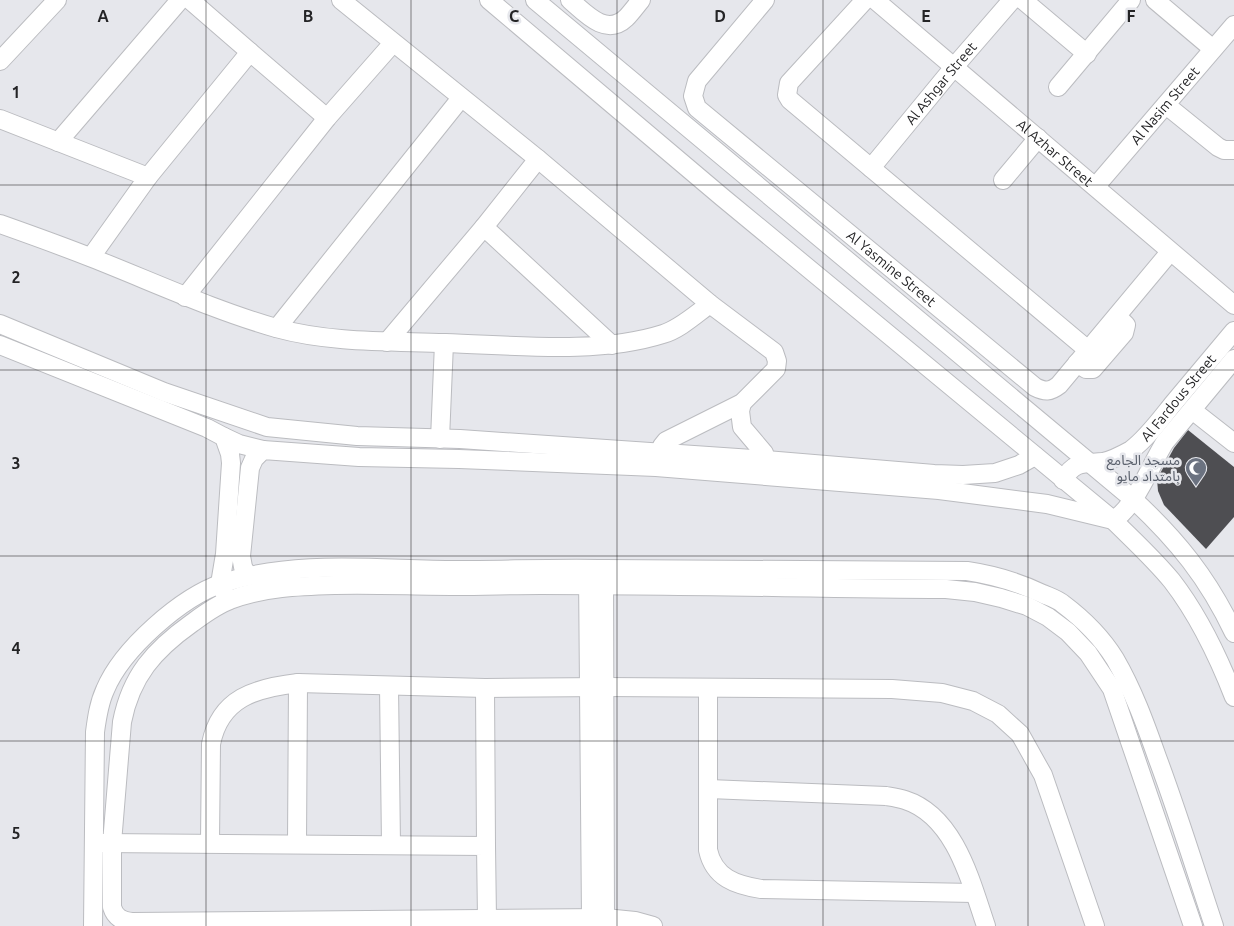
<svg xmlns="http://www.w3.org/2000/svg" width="1234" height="926" viewBox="0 0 1234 926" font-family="Ubuntu,'Noto Sans Arabic',sans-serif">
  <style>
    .building { fill: #4e4e52 }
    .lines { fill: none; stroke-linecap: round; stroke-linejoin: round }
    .minor-casing { stroke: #bbbcc0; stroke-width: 20 }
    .minor { stroke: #fff; stroke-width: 18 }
    .grid { fill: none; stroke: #242426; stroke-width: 1; stroke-opacity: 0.55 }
    .labels { text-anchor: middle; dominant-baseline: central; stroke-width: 5; stroke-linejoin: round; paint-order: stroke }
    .street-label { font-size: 14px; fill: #242426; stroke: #e6e7ec }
    .worship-label { font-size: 14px; fill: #5b616d; stroke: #e6e7ec; text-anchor: end }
    .grid-label { font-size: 16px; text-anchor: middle; font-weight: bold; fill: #242426; stroke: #e6e7ec; stroke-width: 5; stroke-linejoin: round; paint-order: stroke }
  </style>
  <rect width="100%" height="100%" fill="#e6e7ec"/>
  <path class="building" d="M1188 430 1234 467V517L1206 549 1164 505 1158 491 1157 479 1174 448Z"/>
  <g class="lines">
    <g class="minor-casing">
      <g id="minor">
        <path d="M190 0 250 52"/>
        <path d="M341 0 538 159 710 304 774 352 777 361 776 369 742 403 666 441 662 446 657 462"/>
        <path d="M489 0 722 197 1113 520C1133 540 1154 559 1172 581 1199 616 1218 656 1234 697"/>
        <path d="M535 0 1133 499C1177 540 1208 578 1234 633"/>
        <path d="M570 0C585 13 606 37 626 18 631 13 636 6 641 0"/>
        <path id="s1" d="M765 0 697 81 693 96 697 108 1035 387C1045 392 1050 392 1059 385L1170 252"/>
        <path d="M865 0 789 83 787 95 790 100 1088 350"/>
        <path id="s2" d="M875 0 1234 305"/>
        <path d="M1023 0 1087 54"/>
        <path d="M1155 0 1213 49"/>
        <path d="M0 61 57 0"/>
        <path d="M1058 87 1131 0"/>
        <path d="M1166 105 1218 147 1224 150H1234"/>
        <path d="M0 119 148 177 91 257"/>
        <path d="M58 142 180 0"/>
        <path id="s3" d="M871 168 954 67 1012 0"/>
        <path d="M148 177 250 52 327 118"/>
        <path d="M1003 180 1038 138"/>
        <path id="s4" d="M1096 186 1234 25"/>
        <path d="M0 224C31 235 62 246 92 258 153 282 213 310 276 328 330 343 389 341 445 343 513 345 597 355 663 334 680 329 696 314 710 304"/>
        <path d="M484 227 538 159"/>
        <path d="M185 297 327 118 393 43"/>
        <path d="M0 324 164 392 267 427 357 436 460 439 766 460 934 474 963 475 995 473 1019 465 1035 456"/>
        <path d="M277 328 461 98"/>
        <path d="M387 342 484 227 612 345"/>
        <path d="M0 345 207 428 224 437 230 454 231 463 225 554 220 584 224 592"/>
        <path d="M1077 363 1086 369H1093L1124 333 1126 325 1117 316"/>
        <path d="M742 403 740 411 742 427 764 453 766 460V469"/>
        <path d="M1192 410 1234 443"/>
        <path d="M224 437 239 444 263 450"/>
        <path d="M440 439 444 343"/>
        <path id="s5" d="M1063 480C1075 460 1084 464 1103 462 1113 460 1122 455 1131 450 1147 438 1160 420 1172 405 1193 380 1213 356 1234 331"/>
        <path d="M604 573 605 918"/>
        <path d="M588 574 591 918"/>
        <path d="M248 576 243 567 241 556 250 468 254 459 263 450 359 457 459 459 656 467 939 490 1047 504 1113 520C1135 508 1151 464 1165 442L1234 359"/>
        <path d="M389 686 391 845"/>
        <path d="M485 688 486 846"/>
        <path d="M708 688V850C714 878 736 885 761 889L974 893"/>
        <path d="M709 789 886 796C892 797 899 798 905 800 955 816 971 882 986 926"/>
        <path d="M101 843 486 846 487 919"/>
        <path d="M210 843 211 744C220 698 255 688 298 683L485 688 604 687 892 689 942 693 973 701 998 714 1020 734 1043 775 1095 926"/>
        <path d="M297 844 298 683"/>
        <path d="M93 926 95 732C97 717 99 703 105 690 122 649 181 597 223 583 297 559 379 570 456 570 505 570 554 568 604 569 725 569 846 570 967 571 994 575 1018 582 1043 594 1050 597 1057 599 1063 604 1083 619 1102 638 1115 659 1133 690 1145 723 1157 757 1178 813 1195 869 1214 926"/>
        <path d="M653 926 635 921 605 918 132 922C121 921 115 917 112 907V843L122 722C131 676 154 650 192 623 203 615 216 605 230 600 263 587 300 586 335 585 375 584 415 586 455 586 484 586 512 585 540 585 676 585 811 588 946 589L975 592 1001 598 1027 606 1048 617 1068 632 1088 653 1112 689 1193 926"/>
      </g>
    </g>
    <use href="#minor" class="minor"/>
  </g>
  <path class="grid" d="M206 0V926M411 0V926M617 0V926M823 0V926M1028 0V926M0 185H1234M0 370H1234M0 556H1234M0 741H1234"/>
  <defs>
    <g id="mosque-pin" transform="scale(1.125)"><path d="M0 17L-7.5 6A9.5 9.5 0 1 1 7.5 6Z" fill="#6b7280" stroke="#e6e7ec"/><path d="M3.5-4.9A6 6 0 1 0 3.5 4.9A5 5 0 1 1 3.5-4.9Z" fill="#fff"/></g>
  </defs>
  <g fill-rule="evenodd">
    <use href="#mosque-pin" x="1196" y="468"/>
  </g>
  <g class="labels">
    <g class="street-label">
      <text stroke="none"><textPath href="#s3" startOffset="110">Al Ashgar Street</textPath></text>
      <text stroke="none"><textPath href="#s4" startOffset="106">Al Nasim Street</textPath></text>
      <text stroke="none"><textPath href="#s2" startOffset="236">Al Azhar Street</textPath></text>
      <text stroke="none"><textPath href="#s1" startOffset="386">Al Yasmine Street</textPath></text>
      <text stroke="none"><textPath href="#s5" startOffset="148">Al Fardous Street</textPath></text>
    </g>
    <g class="worship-label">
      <text x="1180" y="460">مسجد الجامع<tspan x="1180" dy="16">بامتداد مايو</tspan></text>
    </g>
  </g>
  <g class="grid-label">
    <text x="103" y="22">A</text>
    <text x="308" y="22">B</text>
    <text x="514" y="22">C</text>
    <text x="720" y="22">D</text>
    <text x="926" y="22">E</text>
    <text x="1131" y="22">F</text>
    <text x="16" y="98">1</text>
    <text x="16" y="283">2</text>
    <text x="16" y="469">3</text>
    <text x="16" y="654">4</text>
    <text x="16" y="839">5</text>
  </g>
</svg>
